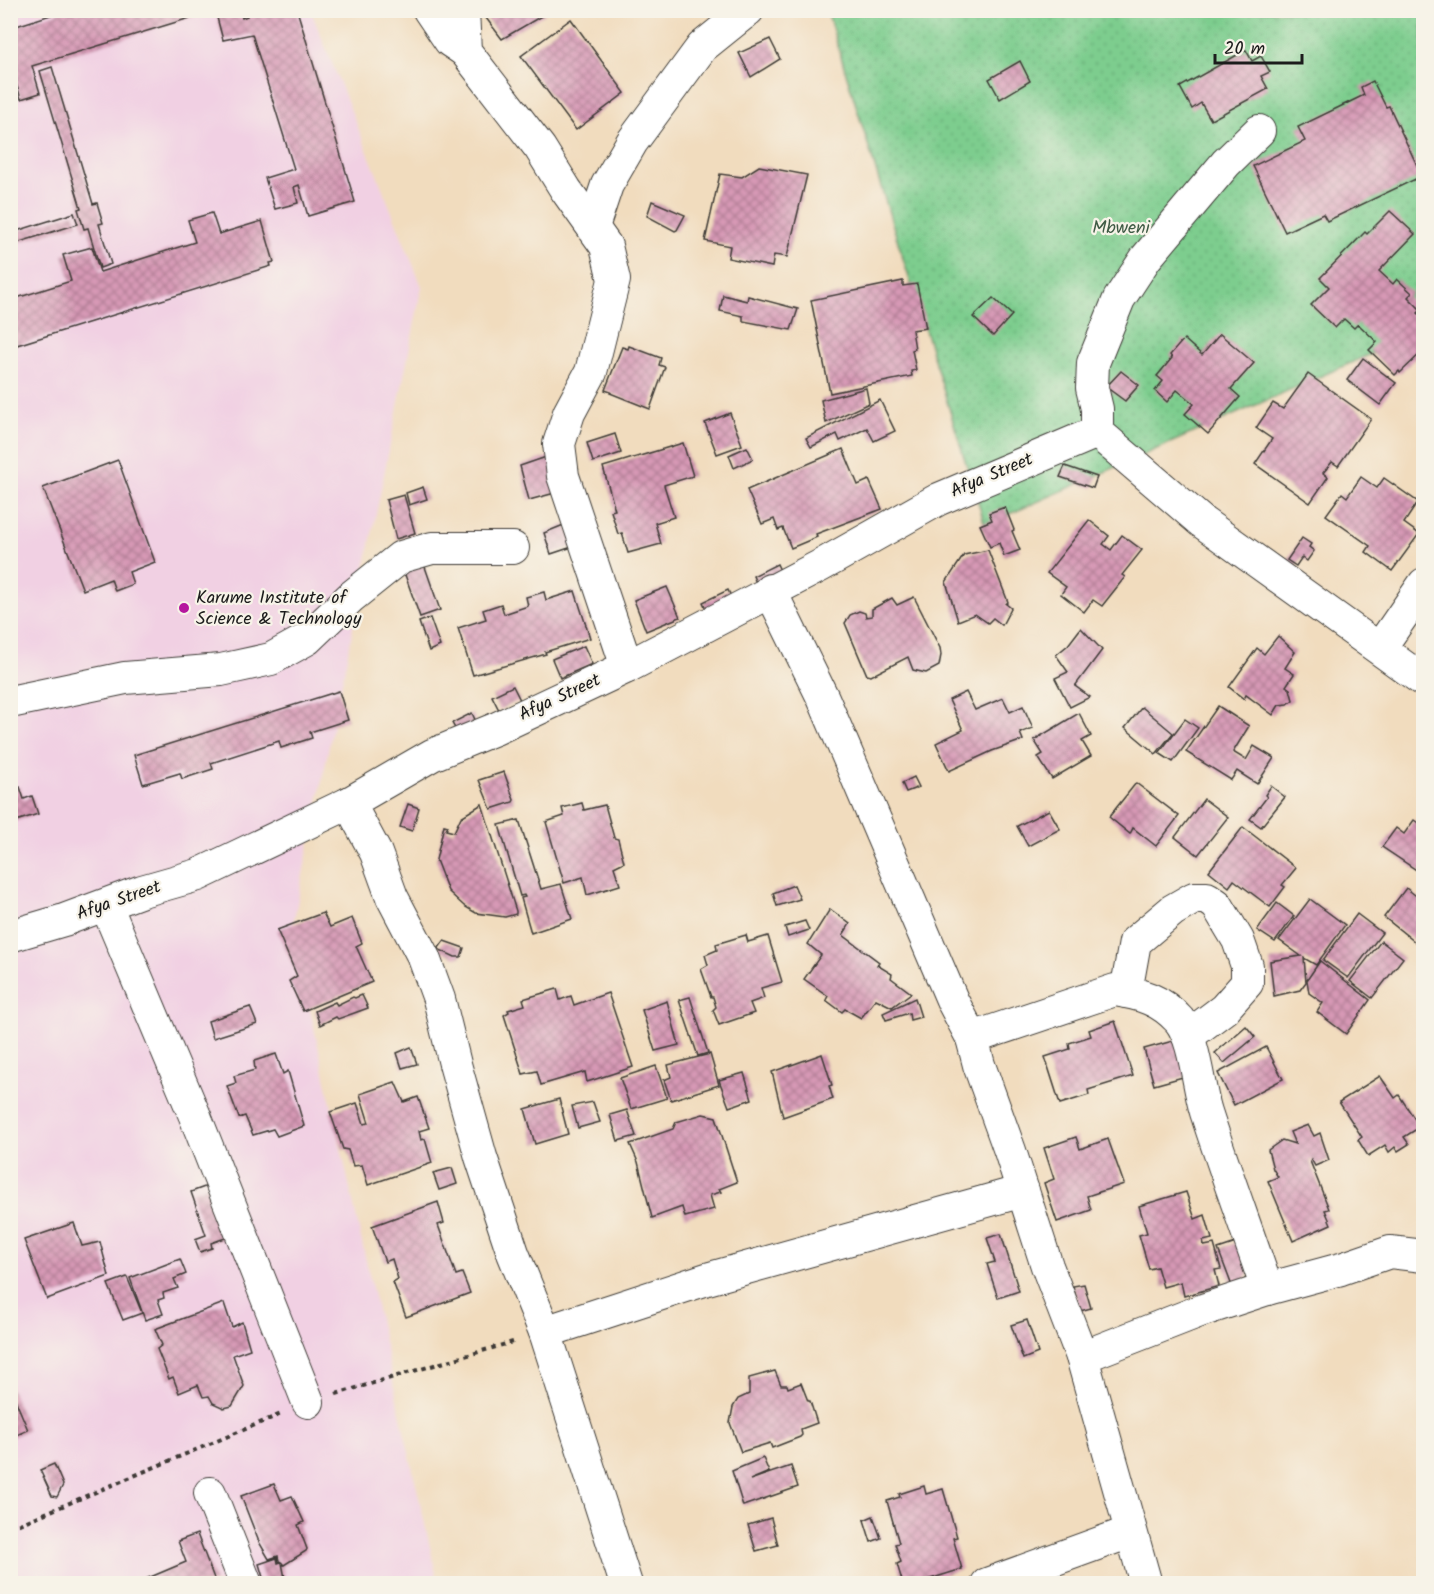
<svg xmlns="http://www.w3.org/2000/svg" width="1434" height="1594" viewBox="0 0 1434 1594" font-family="Kalam,sans-serif">
  <style>
    .built { fill: #f1d0e3 }
    .park { fill: url(#park-dots); stroke: #4c7455; stroke-width: 1.5 }
    .building { fill: url(#building-cross-hatch) }
    .lines { fill: none; stroke-linecap: round; stroke-linejoin: round }
    .minor-casing { stroke: #3c3934; stroke-width: 34 }
    .path { stroke: #3c3934; stroke-width: 4; stroke-dasharray: 4.5 4.5; stroke-linecap: butt }
    .minor { stroke: #fff; stroke-width: 32 }
    .poi-dot { fill: #b5179e; stroke: #f7f3e8; stroke-width: 2 }
    .labels { text-anchor: middle; dominant-baseline: central; stroke-width: 4.5; stroke-linejoin: round; paint-order: stroke }
    .park-label { font-size: 18px; fill: #3e5a44; stroke: #f7f3e8 }
    .street-label { font-size: 18px; fill: #1c1c1c; stroke: #f7f3e8 }
    .poi-label { font-size: 18px; fill: #1c1c1c; stroke: #f7f3e8; text-anchor: start }
  </style>
  <defs>
    <pattern id="park-dots" width="8" height="8" patternUnits="userSpaceOnUse" patternTransform="scale(1.5)"><rect width="8" height="8" fill="#7dcd8e"/><path d="M2 2h.1M6 6h.1" fill="none" stroke="#6baf7a" stroke-width="1.8" stroke-linecap="round"/></pattern>
    <pattern id="building-cross-hatch" width="8" height="8" patternUnits="userSpaceOnUse" patternTransform="scale(1.5)"><rect width="8" height="8" fill="#d799b6"/><path d="M0 0l8 8M0 8l8-8" fill="none" stroke="#ae7c93"/></pattern>
  </defs>
  <rect width="100%" height="100%" fill="#f7f3e8"/>
  <filter id="ink" filterUnits="userSpaceOnUse"><feTurbulence type="fractalNoise" baseFrequency=".0167" numOctaves="2"/><feDisplacementMap in="SourceGraphic" scale="12" xChannelSelector="R" yChannelSelector="G"/><feConvolveMatrix kernelMatrix="1 2 1 2 8 2 1 2 1" color-interpolation-filters="sRGB"/></filter>
  <filter id="wash" filterUnits="userSpaceOnUse"><feTurbulence type="fractalNoise" baseFrequency=".008" numOctaves="4" result="noise"/><feDisplacementMap in="SourceGraphic" scale="24" xChannelSelector="R" yChannelSelector="G"/><feGaussianBlur stdDeviation="1.35" result="paint"/><feColorMatrix in="noise" values="0 0 0 0 0 0 0 0 0 0 0 0 0 0 0 0 0 1.4 0 .05"/><feComposite in="paint" operator="in"/></filter>
  <g filter="url(#wash)">
    <rect width="100%" height="100%" fill="#f1dcbe"/>
    <path class="built" d="M11 11H311L422 287 292 929 438 1583 11 1584Z"/>
    <path class="park" d="M827 11H1423V331L985 525Z"/>
    <g id="blocks">
      <g class="building">
        <path d="M66 10H202L203 14 32 66 40 93 21 99 13 73 10 74V28Z"/>
        <path d="M215 10H240L242 18 247 16 245 10H297L355 202 308 216 299 185 294 187 298 203 275 209 265 178 294 169 252 34 223 40Z"/>
        <path d="M474 10H543L545 14 502 39 483 14 477 15Z"/>
        <path d="M571 19 625 93 576 130 521 56Z"/>
        <path d="M770 39 780 59 751 77 739 53Z"/>
        <path d="M1246 50 1252 61 1261 56 1270 72 1261 76 1268 89 1211 120 1201 103 1192 109 1180 87Z"/>
        <path d="M1020 61 1030 81 1000 99 989 79Z"/>
        <path d="M52 67 93 204 97 203 103 223 99 224 111 264 100 268 88 228 84 229 78 209 81 208 40 71Z"/>
        <path d="M1373 81 1386 107 1389 106 1422 176 1327 221 1323 214 1285 232 1253 166 1305 141 1298 127 1364 95 1361 87Z"/>
        <path d="M759 166 807 175 787 257 774 255 772 267 728 258 730 246 705 241 720 174 742 177Z"/>
        <path d="M652 201 685 215 677 230 675 231 647 216Z"/>
        <path d="M1390 211 1415 234 1379 271 1393 284 1397 279 1412 293 1408 297 1421 310 1418 313 1424 319V350L1400 373 1399 371 1395 375 1369 350 1377 342 1358 324 1354 328 1344 319 1335 328 1311 305 1329 287 1320 278 1365 232 1367 234Z"/>
        <path d="M74 213 78 224 10 245V233Z"/>
        <path d="M212 213 219 234 262 221 274 262 270 263 271 266 17 345 10 322V300L71 281 63 255 92 247 100 272 195 242 188 220Z"/>
        <path d="M903 281V286L917 284 926 328 912 330 915 349 912 350 916 370 911 371 912 376 830 393 811 300Z"/>
        <path d="M723 295 747 301 748 296 798 309 791 330 743 321V316L720 311Z"/>
        <path d="M993 298 1012 315 993 336 973 317Z"/>
        <path d="M1220 334 1254 363 1231 389 1240 397 1208 434 1185 414 1194 404 1177 390 1167 402 1155 391 1163 381 1157 376 1172 358 1170 355 1184 339 1202 355Z"/>
        <path d="M629 346 661 358 659 365 665 367 650 409 610 393 611 392 605 390 622 347 628 349Z"/>
        <path d="M1363 358 1396 383 1380 405 1347 380Z"/>
        <path d="M1121 371 1139 385 1125 401 1106 387Z"/>
        <path d="M1308 374 1371 419 1338 466 1332 462 1323 473 1328 477 1310 503 1255 464 1272 439 1256 428 1273 403 1283 409Z"/>
        <path d="M866 388 869 403 826 423 821 400Z"/>
        <path d="M880 400 895 431 874 441 867 428 840 441 837 434 811 447 806 438Z"/>
        <path d="M730 413 742 445 717 454 705 423Z"/>
        <path d="M615 434 621 453 593 462 587 443Z"/>
        <path d="M683 443 693 476 664 485 674 517 655 523 661 544 628 553 622 533 618 534 611 511 615 510 603 467Z"/>
        <path d="M747 447 753 459 734 468 729 455Z"/>
        <path d="M843 449 858 485 869 480 882 509 816 534 817 537 791 548 783 528 778 530 774 519 762 524 747 490Z"/>
        <path d="M555 454 566 490 529 500 520 466Z"/>
        <path d="M118 460 155 562 129 572 133 584 115 591 111 579 83 590 43 488Z"/>
        <path d="M1065 466 1097 477 1093 488 1060 477Z"/>
        <path d="M1361 477 1377 488 1384 478 1418 502 1404 523 1419 534 1392 571 1366 552 1370 546 1326 515 1342 493 1347 497Z"/>
        <path d="M423 487 427 499 409 505 406 493Z"/>
        <path d="M404 495 415 533 396 539 386 500Z"/>
        <path d="M1005 507 1014 530 1012 531 1020 550 1004 556 999 543 990 547 980 525 992 520 989 513Z"/>
        <path d="M1089 520 1109 536 1103 544 1111 550 1122 535 1142 550 1122 575 1125 577 1102 606 1093 600 1084 612 1061 594 1066 587 1047 573Z"/>
        <path d="M566 524 575 546 551 554 544 533Z"/>
        <path d="M1302 538 1311 544 1309 547 1314 551 1307 561 1302 557 1296 566 1287 560Z"/>
        <path d="M988 550 1008 602 1006 604 1011 608 1002 625 993 618 988 623 975 614 958 621 946 582 964 555Z"/>
        <path d="M424 564 440 610 420 617 404 572Z"/>
        <path d="M777 564 784 579 760 591 753 576Z"/>
        <path d="M667 587 680 617 646 631 634 600Z"/>
        <path d="M728 590 734 603 709 615 703 602Z"/>
        <path d="M575 591 590 638 545 652 546 654 473 675 458 628 486 619 483 610 501 604 504 614 528 606 526 597 544 592 546 600Z"/>
        <path d="M914 597 940 648 941 655 939 666 926 673 913 670 908 657 871 676 867 675 845 623 850 615 859 611 865 613 866 617 872 616V609L892 598 897 605Z"/>
        <path d="M430 618 440 646 429 651 419 622Z"/>
        <path d="M1081 628 1102 650 1075 686 1090 697 1070 707 1055 678 1068 672 1056 655 1068 645Z"/>
        <path d="M1278 636 1295 652 1285 668 1294 674 1286 686 1290 689 1293 700 1288 704 1279 705 1273 715 1246 695 1244 699 1229 687 1257 648 1264 654Z"/>
        <path d="M584 646 592 664 560 678 552 659Z"/>
        <path d="M513 686 520 700 499 710 492 696Z"/>
        <path d="M339 691 348 720 310 732 312 738 281 748 279 741 211 763 213 769 182 779 180 773 143 784 134 755Z"/>
        <path d="M966 692 975 710 1003 698 1010 712 1023 706 1033 728 1020 733 1023 740 992 751 949 771 936 743 963 730 949 700Z"/>
        <path d="M1218 706 1249 726 1233 752 1246 760 1254 746 1274 758 1257 784 1237 771 1231 780 1186 752Z"/>
        <path d="M1142 707 1173 733 1156 754 1125 728Z"/>
        <path d="M472 713 476 722 457 732 452 723Z"/>
        <path d="M1079 713 1091 736 1082 741 1091 756 1052 779 1038 757 1043 754 1034 740Z"/>
        <path d="M1185 719 1198 728 1173 762 1159 753Z"/>
        <path d="M504 772 514 800 513 802 491 809 479 780Z"/>
        <path d="M914 777 919 787 906 792 902 783Z"/>
        <path d="M1136 783 1179 816 1156 846 1133 828 1130 834 1109 817Z"/>
        <path d="M1271 786 1285 797 1261 827 1250 819 1267 797 1265 795Z"/>
        <path d="M20 787 24 799 32 796 38 814 10 823V790Z"/>
        <path d="M1204 799 1228 817 1198 855 1175 837Z"/>
        <path d="M582 803 584 810 605 805 614 838 618 839 624 862 614 867 620 885 587 895 583 877 564 883 546 822 564 816 562 808Z"/>
        <path d="M408 804 419 808 412 831 400 827Z"/>
        <path d="M482 804 516 911V914L505 917 476 913 464 906 448 891 436 860 444 825 448 826 446 830 454 832 461 817Z"/>
        <path d="M1049 810 1060 829 1028 846 1017 826Z"/>
        <path d="M519 820 541 889 561 884 572 919 531 933 521 898 525 897 524 895 520 896 499 825Z"/>
        <path d="M1414 820 1421 825 1424 821V875L1382 847 1396 828 1404 834Z"/>
        <path d="M1243 827 1296 868 1282 885 1285 887 1270 907 1234 880 1229 887 1209 871Z"/>
        <path d="M794 885 800 899 777 906 773 893Z"/>
        <path d="M1406 888 1424 902V942L1420 946 1384 917Z"/>
        <path d="M1310 899 1345 925 1316 965 1304 958 1306 982 1300 990 1274 996 1270 961 1301 956 1279 940Z"/>
        <path d="M1277 903 1294 916 1275 942 1257 930Z"/>
        <path d="M830 909 850 924 843 935 879 962 877 965 892 974 891 978 911 993 892 1007 876 999 861 1018 845 1009 842 1012 826 1000 828 996 804 979 821 955 808 944Z"/>
        <path d="M323 913 330 927 352 918 362 943 356 946 372 982 303 1011 289 981 297 976 277 930Z"/>
        <path d="M1357 914 1382 933 1348 978 1323 960Z"/>
        <path d="M805 921 809 930 788 937 785 927Z"/>
        <path d="M746 935 748 942 768 936 782 982 761 988 764 998 750 1003 754 1013 719 1025 713 1010 716 1007 713 997H711L701 969 708 965 705 955 717 950 716 944Z"/>
        <path d="M444 941 464 948 461 957H455L438 949Z"/>
        <path d="M1381 941 1403 958 1372 998 1350 981Z"/>
        <path d="M1320 961 1370 1000 1346 1034 1317 1012 1323 1003 1309 993 1307 980Z"/>
        <path d="M557 989 560 1000 571 996 574 1005 608 993 633 1067 587 1082 585 1072 541 1085 537 1071 523 1074 504 1015 509 1012 508 1010 525 1005 523 999Z"/>
        <path d="M362 995 368 1008 338 1019 336 1017 320 1025 315 1011 335 1002 337 1005 353 997 355 998Z"/>
        <path d="M690 997 708 1053 698 1056 679 1000Z"/>
        <path d="M915 998 921 1017 910 1020 909 1013 886 1020 883 1013Z"/>
        <path d="M667 1001 679 1045 655 1051 642 1010Z"/>
        <path d="M250 1007 257 1024 213 1038 208 1021Z"/>
        <path d="M1115 1021 1133 1076 1088 1090 1089 1095 1060 1104 1045 1057 1070 1049 1069 1043 1091 1036 1089 1030Z"/>
        <path d="M1246 1026 1255 1037 1224 1063 1215 1053Z"/>
        <path d="M1180 1039 1190 1075 1154 1085 1144 1049Z"/>
        <path d="M411 1047 417 1064 402 1068 397 1053Z"/>
        <path d="M1266 1047 1283 1079 1234 1105 1218 1073Z"/>
        <path d="M276 1054 283 1074 288 1071 304 1126 277 1136 273 1129 253 1135 245 1116 239 1118 227 1086 236 1083 234 1076 255 1070 254 1061Z"/>
        <path d="M710 1054 719 1085 671 1100 664 1080 671 1077 668 1065Z"/>
        <path d="M822 1054 832 1085 829 1086 833 1099 783 1117 772 1072Z"/>
        <path d="M656 1066 667 1098 631 1109 620 1078Z"/>
        <path d="M744 1073 752 1099 729 1107 719 1080Z"/>
        <path d="M1380 1076 1395 1098 1399 1095 1420 1127 1404 1137 1409 1144 1398 1151 1395 1147 1389 1152 1385 1145 1368 1156 1358 1140 1362 1137 1339 1102Z"/>
        <path d="M395 1082 404 1102 418 1097 429 1128 419 1131 421 1140 425 1139 432 1163 368 1185 362 1165 353 1166 348 1150 343 1149 330 1112 357 1103 364 1124 369 1123 360 1094Z"/>
        <path d="M559 1099 568 1134 535 1144 525 1109Z"/>
        <path d="M593 1102 600 1122 578 1128 572 1106Z"/>
        <path d="M627 1110 636 1136 618 1141 610 1115Z"/>
        <path d="M703 1114 716 1117 737 1182 719 1189 721 1192 710 1195 714 1209 685 1217 682 1207 652 1218 638 1162 630 1144 673 1129 676 1122Z"/>
        <path d="M1308 1125 1314 1136 1320 1133 1329 1160 1315 1166 1311 1159 1310 1161 1329 1209 1325 1210 1331 1224 1293 1241 1268 1181 1278 1177 1273 1169 1268 1150 1282 1140 1295 1144 1290 1132Z"/>
        <path d="M1076 1137 1080 1149 1108 1139 1124 1184 1087 1196 1091 1210 1057 1222 1044 1183 1054 1179 1044 1148Z"/>
        <path d="M452 1168 457 1184 439 1190 433 1173Z"/>
        <path d="M210 1185 228 1237 211 1243 212 1248 200 1252 195 1239 206 1235 191 1192Z"/>
        <path d="M1186 1192 1195 1219 1205 1215 1212 1239 1203 1241 1204 1246 1214 1244 1221 1269 1215 1270 1219 1286 1184 1296 1181 1282 1163 1287 1157 1267 1149 1269 1139 1235 1147 1233 1139 1206Z"/>
        <path d="M438 1202 444 1223 438 1225 456 1275 462 1273 470 1293 406 1317 393 1282 398 1279 392 1259 385 1262 372 1226Z"/>
        <path d="M74 1223 82 1246 100 1242 109 1276 47 1299 24 1240Z"/>
        <path d="M1001 1234 1019 1291 998 1298 987 1264 995 1262 987 1238Z"/>
        <path d="M1242 1241 1251 1267 1243 1283 1232 1286 1218 1249Z"/>
        <path d="M180 1259 186 1274 174 1279 178 1288 163 1293 164 1298 158 1300 163 1314 145 1320 130 1278Z"/>
        <path d="M127 1277 142 1313 123 1320 108 1284Z"/>
        <path d="M1084 1284 1091 1308 1080 1311 1073 1286Z"/>
        <path d="M224 1303 232 1327 242 1322 250 1349 233 1355 244 1386 232 1406 224 1408 213 1403 209 1396 203 1397 198 1385 179 1393 173 1377 169 1379 157 1349 162 1345 155 1329Z"/>
        <path d="M1027 1320 1038 1353 1023 1359 1011 1325Z"/>
        <path d="M775 1371 781 1385H787L788 1388 801 1383 808 1401H810L817 1423 801 1429 802 1435 800 1437 772 1448 770 1443 741 1452 730 1423 733 1407 738 1399 749 1394V1378Z"/>
        <path d="M10 1387 28 1430 10 1438Z"/>
        <path d="M763 1458 769 1472 750 1480 791 1466 798 1487 743 1506 732 1471Z"/>
        <path d="M54 1464 63 1485 57 1497 52 1496 40 1470Z"/>
        <path d="M274 1484 281 1500 292 1496 304 1522 298 1525 307 1549 306 1551 284 1565 282 1563 285 1578 265 1584 259 1564 277 1558 278 1563 281 1562 279 1561 278 1556 269 1559 259 1542 241 1496Z"/>
        <path d="M924 1486 926 1494 943 1489 957 1537 953 1538 962 1569 914 1584H903L897 1564 901 1562 895 1544 899 1543 887 1501 900 1497 899 1494Z"/>
        <path d="M873 1516 881 1538 871 1542 864 1520Z"/>
        <path d="M771 1518 778 1545 756 1551 748 1525Z"/>
        <path d="M197 1534 215 1581 208 1584H134L186 1562 178 1541Z"/>
      </g>
    </g>
  </g>
  <g filter="url(#ink)">
    <use href="#blocks" fill-opacity="0" stroke="#3c3934" stroke-width="1.5"/>
    <g class="lines">
      <g class="minor-casing">
        <g id="minor">
          <path d="M429 10 450 41 465 51"/>
          <path d="M463 10 465 51 540 148 566 190 606 246 614 280 591 372 569 413 559 444 563 476 627 667"/>
          <path d="M1259 131 1226 163 1146 258 1119 299 1093 363 1092 388 1097 409V432L1202 522 1424 681"/>
          <path d="M593 227 607 185 632 142 702 47 748 10"/>
          <path d="M770 590 823 698 953 1002 972 1038 979 1065 1010 1151 1047 1266 1082 1357 1146 1584"/>
          <path d="M1380 648 1424 584"/>
          <path d="M10 702 125 678 221 670 271 659 307 639 351 597 401 557 432 548H513"/>
          <path d="M349 803 376 853 392 897 424 958 439 999 455 1064 481 1157 513 1253 545 1332 626 1584"/>
          <path d="M106 905 195 1116 308 1402"/>
          <path d="M10 936 64 920 142 891 198 875 349 803 432 755 495 729 627 667 820 566 939 499 1097 432"/>
          <path d="M1126 992 1135 942 1173 910 1194 898H1207L1217 905 1238 940 1247 966V983L1224 1009 1188 1036"/>
          <path d="M972 1038 1115 990C1141 994 1161 1000 1179 1020 1195 1039 1198 1087 1206 1112 1225 1171 1247 1230 1267 1289"/>
          <path d="M545 1332 707 1279 1023 1191"/>
          <path d="M1082 1357 1200 1311 1267 1289 1341 1269 1390 1252 1424 1256"/>
          <path d="M210 1493 246 1584"/>
          <path d="M987 1584 1130 1532"/>
        </g>
      </g>
      <g class="path">
        <path d="M336 1394 516 1341"/>
        <path d="M10 1528 281 1414"/>
        <path d="M1419 1584 1424 1567"/>
      </g>
      <use href="#minor" class="minor"/>
    </g>
  </g>
  <circle class="poi-dot" cx="184" cy="608" r="6"/>
  <g class="labels">
    <g class="park-label">
      <text x="1121" y="228">Mbweni</text>
    </g>
    <g class="street-label">
      <text transform="translate(992 476) rotate(-23)">Afya Street</text>
      <text transform="translate(560 698) rotate(-25)">Afya Street</text>
      <text transform="translate(119 901) rotate(-19)">Afya Street</text>
    </g>
    <g class="poi-label">
      <text x="196" y="598">Karume Institute of<tspan x="196" dy="21">Science &amp; Technology</tspan></text>
    </g>
  </g>
  <rect width="1434" height="1594" fill="none" stroke="#f7f3e8" stroke-width="36"/>
  <path d="M1215 54v9h87v-9" fill="none" stroke="#1c1c1c" stroke-width="3"/>
  <text x="1224" y="54" font-size="18" fill="#1c1c1c" stroke="#f7f3e8" stroke-width="4.5" paint-order="stroke">20 m</text>
</svg>
